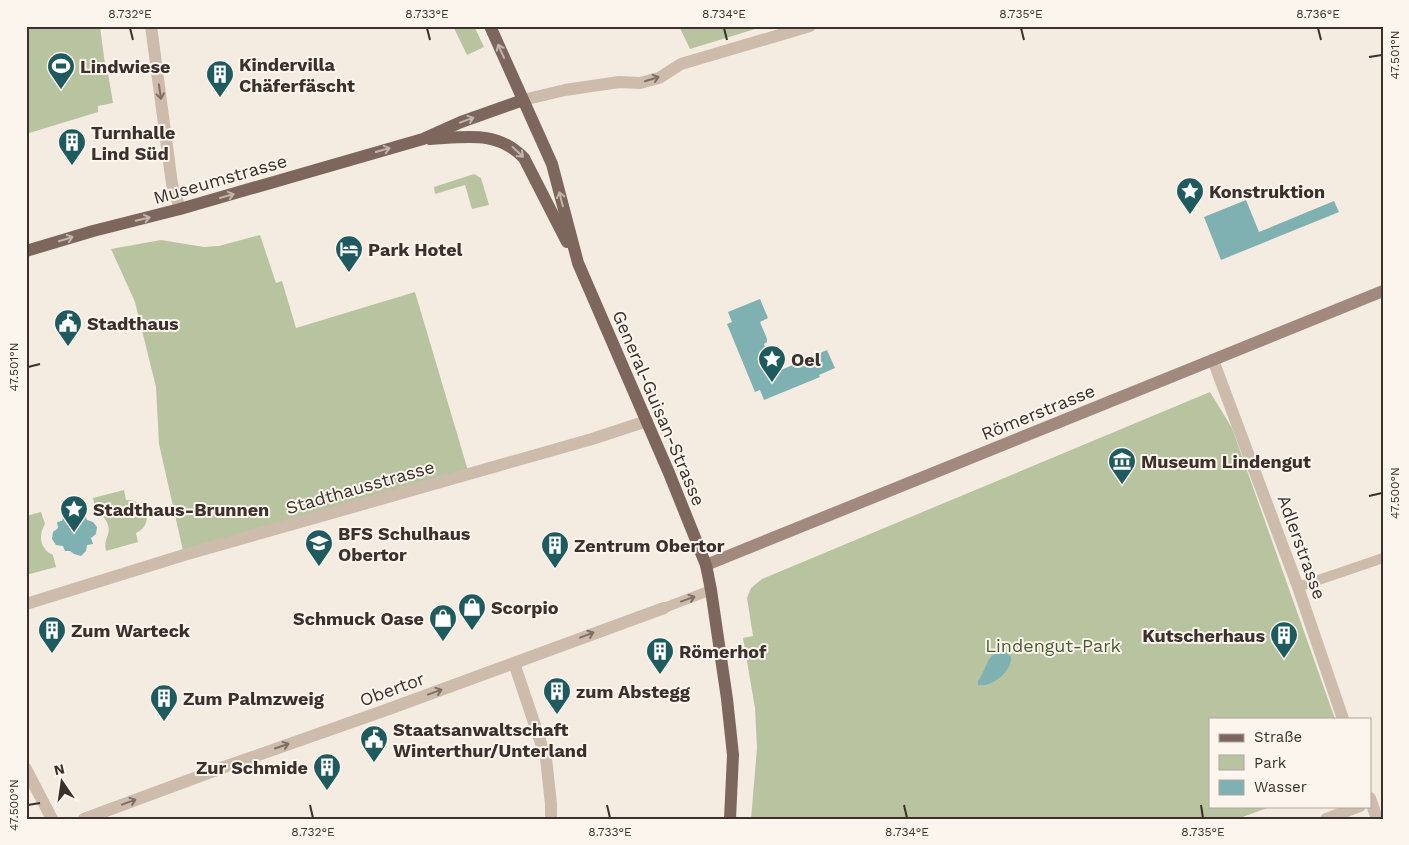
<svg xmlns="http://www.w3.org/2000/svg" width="1409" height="845" viewBox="0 0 1409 845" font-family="'Work Sans',sans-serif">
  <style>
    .green { fill: #b8c4a0 }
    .water { fill: #7fb0b2 }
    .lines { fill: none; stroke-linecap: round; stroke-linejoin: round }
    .service { stroke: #cdbbac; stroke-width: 10 }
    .pedestrian { stroke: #cdbbac; stroke-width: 12 }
    .minor { stroke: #cdbbac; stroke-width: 12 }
    .secondary { stroke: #a18a7d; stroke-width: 12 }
    .primary { stroke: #7d675c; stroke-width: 12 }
    .oneway { stroke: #c2b5ac }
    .oneway2 { stroke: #7d6f65 }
    .ticks { fill: none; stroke: #3b302b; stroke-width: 2 }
    .labels { text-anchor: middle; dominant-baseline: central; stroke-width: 4; stroke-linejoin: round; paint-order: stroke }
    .poi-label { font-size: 18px; font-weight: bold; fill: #3b302b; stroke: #fbf5ee; text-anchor: start }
    .street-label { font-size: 18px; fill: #3b302b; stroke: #fbf5ee }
    .park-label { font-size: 18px; fill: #4a5a2e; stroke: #fbf5ee }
    .neatline { fill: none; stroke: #3b302b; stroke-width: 2 }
    .ticks-label { font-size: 12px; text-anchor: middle; fill: #3b302b }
  </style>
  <rect width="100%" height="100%" fill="#f4ebe1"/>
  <g class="green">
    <path d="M26 26H100L106 73H108L113 103 98 106V112L26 134Z"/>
    <path d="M453 26H474L484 47 467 55Z"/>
    <path d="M679 26H765L690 49Z"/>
    <path d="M474 174 481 178 489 205 472 209 465 185 435 194 434 187Z"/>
    <path d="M260 235 276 283 282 281 296 328 415 292 469 474 184 555 159 444 156 387 135 302 111 249 161 240 204 247 219 246Z"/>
    <path d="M1210 392 1232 428 1335 719H1210V806H1273L1237 819H751L757 748 755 708 743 638 753 636 747 598 751 588 762 579Z"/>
    <path d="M124 490 126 500C147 498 155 525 136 533L138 542 106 551C103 538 111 536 108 525 106 517 99 515 96 509 94 506 94 501 93 498Z"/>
    <path d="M41 512 45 524C38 536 40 549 53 555L56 567 26 575V516Z"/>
  </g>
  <g class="water">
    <path d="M1246 200 1259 232 1334 201 1339 212 1221 260 1204 217Z"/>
    <path d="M760 299 768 318 760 322 767 339V342L764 344 767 353H773L781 370 827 350 835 368 819 375 820 377 764 400 760 390 755 392 727 324 732 322 728 312Z"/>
    <path d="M70 510 75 511 80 516 85 515 87 520 93 522 97 527 96 534 91 538 93 544 87 545 86 551 81 556 74 554 70 551H65L63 546 56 545 52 539 53 532 58 528 57 522 62 521 64 514Z"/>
    <path d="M1004 650 1011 657C1012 671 992 688 978 685V681C988 668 985 654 1004 650Z"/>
  </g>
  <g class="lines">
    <g class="service">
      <path d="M1298 587 1383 558"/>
      <path d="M664 608 711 590"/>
    </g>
    <g class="pedestrian">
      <path d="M514 663 546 758 551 804V819"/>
      <path d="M26 769 52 819"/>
      <path d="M84 819 227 766 386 710 664 608"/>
    </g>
    <g class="minor">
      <path d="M151 26 172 184 180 209"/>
      <path d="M523 100 565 90 619 82 640 83 659 78 681 64 810 26"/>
      <path d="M1213 360 1298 587 1343 719"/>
      <path d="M26 604 184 555 592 439 647 421"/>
      <path d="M1370 798 1377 819"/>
      <path d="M1326 819 1360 806"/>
    </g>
    <path class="secondary" d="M706 565 1383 291"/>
    <g class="primary">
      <path d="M490 26 552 164 578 263 669 473 706 565 711 590 727 699 733 755 730 819"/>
      <path d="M430 139C466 137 497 130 524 158L567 242"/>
      <path d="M26 251 93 231 180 209 423 139 461 122 523 100"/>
    </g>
  </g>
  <defs><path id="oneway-shaft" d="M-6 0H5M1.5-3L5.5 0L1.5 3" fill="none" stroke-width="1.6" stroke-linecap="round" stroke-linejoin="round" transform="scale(1.25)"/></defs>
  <g class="oneway">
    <use href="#oneway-shaft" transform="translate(501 51) rotate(-114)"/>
    <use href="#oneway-shaft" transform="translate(467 120) rotate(-20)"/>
    <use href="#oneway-shaft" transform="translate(383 150) rotate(-16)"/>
    <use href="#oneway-shaft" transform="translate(518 152) rotate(43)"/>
    <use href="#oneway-shaft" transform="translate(227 196) rotate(-16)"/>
    <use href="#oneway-shaft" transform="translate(561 199) rotate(-104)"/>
    <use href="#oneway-shaft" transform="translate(143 219) rotate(-14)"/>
    <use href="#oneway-shaft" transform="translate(66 239) rotate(-17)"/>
  </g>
  <g class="oneway2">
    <use href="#oneway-shaft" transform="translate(652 79) rotate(-17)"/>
    <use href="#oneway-shaft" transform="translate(160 92) rotate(82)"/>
    <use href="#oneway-shaft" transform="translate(688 599) rotate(-20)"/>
    <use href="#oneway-shaft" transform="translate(587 635) rotate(-21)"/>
    <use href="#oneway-shaft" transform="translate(435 692) rotate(-20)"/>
    <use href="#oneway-shaft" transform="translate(282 746) rotate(-19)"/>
    <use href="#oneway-shaft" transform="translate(129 802) rotate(-20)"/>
  </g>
  <path class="ticks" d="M130 28 133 40M427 28 430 40M724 28 727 40M1021 28 1024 40M1318 28 1321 40M1369 57 1382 55M28 367 40 364M1369 496 1382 493M28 805 40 803M310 805 313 818M607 805 610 818M904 805 907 818M1201 805 1203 818"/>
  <defs>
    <g id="stadium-pin" transform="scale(1.4375)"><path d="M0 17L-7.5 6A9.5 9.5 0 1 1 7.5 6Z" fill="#1f5a5e" stroke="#fbf5ee"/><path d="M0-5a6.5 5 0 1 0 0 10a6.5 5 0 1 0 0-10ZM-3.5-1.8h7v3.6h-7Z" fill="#fff"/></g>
    <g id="building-pin" transform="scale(1.4375)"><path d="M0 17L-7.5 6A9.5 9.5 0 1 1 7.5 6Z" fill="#1f5a5e" stroke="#fbf5ee"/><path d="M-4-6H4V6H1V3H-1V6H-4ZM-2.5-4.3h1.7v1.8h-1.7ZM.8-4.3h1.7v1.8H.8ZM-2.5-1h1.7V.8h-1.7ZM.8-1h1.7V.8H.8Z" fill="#fff"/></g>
    <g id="sight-pin" transform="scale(1.4375)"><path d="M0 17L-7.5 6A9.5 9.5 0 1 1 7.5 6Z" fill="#1f5a5e" stroke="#fbf5ee"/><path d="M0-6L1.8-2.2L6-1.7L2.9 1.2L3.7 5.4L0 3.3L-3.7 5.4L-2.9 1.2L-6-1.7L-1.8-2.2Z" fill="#fff"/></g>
    <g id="hotel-pin" transform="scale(1.4375)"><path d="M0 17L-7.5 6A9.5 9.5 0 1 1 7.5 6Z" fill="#1f5a5e" stroke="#fbf5ee"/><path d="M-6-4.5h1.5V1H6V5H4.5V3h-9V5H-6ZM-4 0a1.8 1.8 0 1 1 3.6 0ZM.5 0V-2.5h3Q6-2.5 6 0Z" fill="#fff"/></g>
    <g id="civic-pin" transform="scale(1.4375)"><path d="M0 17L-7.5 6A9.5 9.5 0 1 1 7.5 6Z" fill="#1f5a5e" stroke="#fbf5ee"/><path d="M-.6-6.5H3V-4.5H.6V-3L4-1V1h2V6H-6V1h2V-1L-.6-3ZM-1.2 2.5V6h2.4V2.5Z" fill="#fff"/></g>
    <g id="museum-pin" transform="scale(1.4375)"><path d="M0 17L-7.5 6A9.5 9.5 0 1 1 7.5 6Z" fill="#1f5a5e" stroke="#fbf5ee"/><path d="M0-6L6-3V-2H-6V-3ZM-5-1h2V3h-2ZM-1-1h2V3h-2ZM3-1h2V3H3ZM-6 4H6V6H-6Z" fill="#fff"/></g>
    <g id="university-pin" transform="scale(1.4375)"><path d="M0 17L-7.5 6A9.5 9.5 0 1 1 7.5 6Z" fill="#1f5a5e" stroke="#fbf5ee"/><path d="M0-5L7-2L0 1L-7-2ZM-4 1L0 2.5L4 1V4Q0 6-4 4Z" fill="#fff"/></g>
    <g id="shop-pin" transform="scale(1.4375)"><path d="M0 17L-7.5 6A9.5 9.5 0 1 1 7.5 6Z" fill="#1f5a5e" stroke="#fbf5ee"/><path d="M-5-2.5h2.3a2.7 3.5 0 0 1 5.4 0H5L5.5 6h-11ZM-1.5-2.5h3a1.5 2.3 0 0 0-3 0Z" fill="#fff"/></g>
  </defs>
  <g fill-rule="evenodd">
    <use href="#stadium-pin" x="61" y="66"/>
    <use href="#building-pin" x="220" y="74"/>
    <use href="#building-pin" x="72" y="142"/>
    <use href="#sight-pin" x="1190" y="191"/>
    <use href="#hotel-pin" x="349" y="249"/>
    <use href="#civic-pin" x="68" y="323"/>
    <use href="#sight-pin" x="772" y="359"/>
    <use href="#museum-pin" x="1122" y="461"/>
    <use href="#sight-pin" x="74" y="509"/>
    <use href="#university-pin" x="319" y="543"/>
    <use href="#building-pin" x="555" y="545"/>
    <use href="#shop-pin" x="472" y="607"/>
    <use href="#shop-pin" x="443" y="618"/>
    <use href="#building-pin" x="52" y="630"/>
    <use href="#building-pin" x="1284" y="635"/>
    <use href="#building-pin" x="660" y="651"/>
    <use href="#building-pin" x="557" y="691"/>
    <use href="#building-pin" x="164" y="698"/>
    <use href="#civic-pin" x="374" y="739"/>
    <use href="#building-pin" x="327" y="767"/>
  </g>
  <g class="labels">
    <g class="poi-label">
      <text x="239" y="64">Kindervilla<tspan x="239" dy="21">Chäferfäscht</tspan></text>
      <text x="80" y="66">Lindwiese</text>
      <text x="91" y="132">Turnhalle<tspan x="91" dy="21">Lind Süd</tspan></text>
      <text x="1209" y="191">Konstruktion</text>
      <text x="368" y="249">Park Hotel</text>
      <text x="87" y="323">Stadthaus</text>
      <text x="791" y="359">Oel</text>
      <text x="1141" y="461">Museum Lindengut</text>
      <text x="93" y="509">Stadthaus-Brunnen</text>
      <text x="338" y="533">BFS Schulhaus<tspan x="338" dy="21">Obertor</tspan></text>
      <text x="574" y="545">Zentrum Obertor</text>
      <text x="491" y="607">Scorpio</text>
      <text x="424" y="618" text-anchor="end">Schmuck Oase</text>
      <text x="71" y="630">Zum Warteck</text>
      <text x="1265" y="635" text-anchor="end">Kutscherhaus</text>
      <text x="679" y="651">Römerhof</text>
      <text x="576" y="691">zum Abstegg</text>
      <text x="183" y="698">Zum Palmzweig</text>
      <text x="393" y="729">Staatsanwaltschaft<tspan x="393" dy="21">Winterthur/Unterland</tspan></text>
      <text x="308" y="767" text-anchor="end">Zur Schmide</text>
    </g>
    <g class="street-label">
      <text transform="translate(220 179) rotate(-16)">Museumstrasse</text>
      <text transform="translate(659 408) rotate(67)">General-Guisan-Strasse</text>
      <text transform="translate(1038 412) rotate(-22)">Römerstrasse</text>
      <text transform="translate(360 487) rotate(-16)">Stadthausstrasse</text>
      <text transform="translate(1302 547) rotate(70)">Adlerstrasse</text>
      <text transform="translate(392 689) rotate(-20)">Obertor</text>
    </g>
    <g class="park-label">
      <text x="1053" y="645">Lindengut-Park</text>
    </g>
  </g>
  <rect width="1409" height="845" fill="none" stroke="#fbf5ee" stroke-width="55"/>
  <rect x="1209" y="718" width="162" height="90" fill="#fbf5ee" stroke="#aea6a0"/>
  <rect x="1219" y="734" width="25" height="8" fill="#7d675c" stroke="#aea6a0"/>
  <text x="1254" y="742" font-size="15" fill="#3b302b">Straße</text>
  <rect x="1219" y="755" width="25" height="15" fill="#b8c4a0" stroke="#aea6a0"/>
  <text x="1254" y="768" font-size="15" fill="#3b302b">Park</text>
  <rect x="1219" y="780" width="25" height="15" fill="#7fb0b2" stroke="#aea6a0"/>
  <text x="1254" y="792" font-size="15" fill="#3b302b">Wasser</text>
  <g transform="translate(62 782) rotate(347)" stroke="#fbf5ee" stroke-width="4" paint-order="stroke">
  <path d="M0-4L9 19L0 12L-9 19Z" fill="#3b302b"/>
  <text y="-8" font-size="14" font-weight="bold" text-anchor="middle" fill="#3b302b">N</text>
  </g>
  <rect x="28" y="28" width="1354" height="790" class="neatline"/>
  <g class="ticks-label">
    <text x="130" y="18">8.732°E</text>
    <text x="427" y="18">8.733°E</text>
    <text x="724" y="18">8.734°E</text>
    <text x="1021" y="18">8.735°E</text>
    <text x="1318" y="18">8.736°E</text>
    <text transform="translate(1395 55) rotate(-90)" y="4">47.501°N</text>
    <text transform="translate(14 367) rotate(-90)" y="4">47.501°N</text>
    <text transform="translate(1395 493) rotate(-90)" y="4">47.500°N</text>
    <text transform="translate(14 805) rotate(-90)" y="4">47.500°N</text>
    <text x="313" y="836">8.732°E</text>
    <text x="610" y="836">8.733°E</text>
    <text x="907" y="836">8.734°E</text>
    <text x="1203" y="836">8.735°E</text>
  </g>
</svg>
